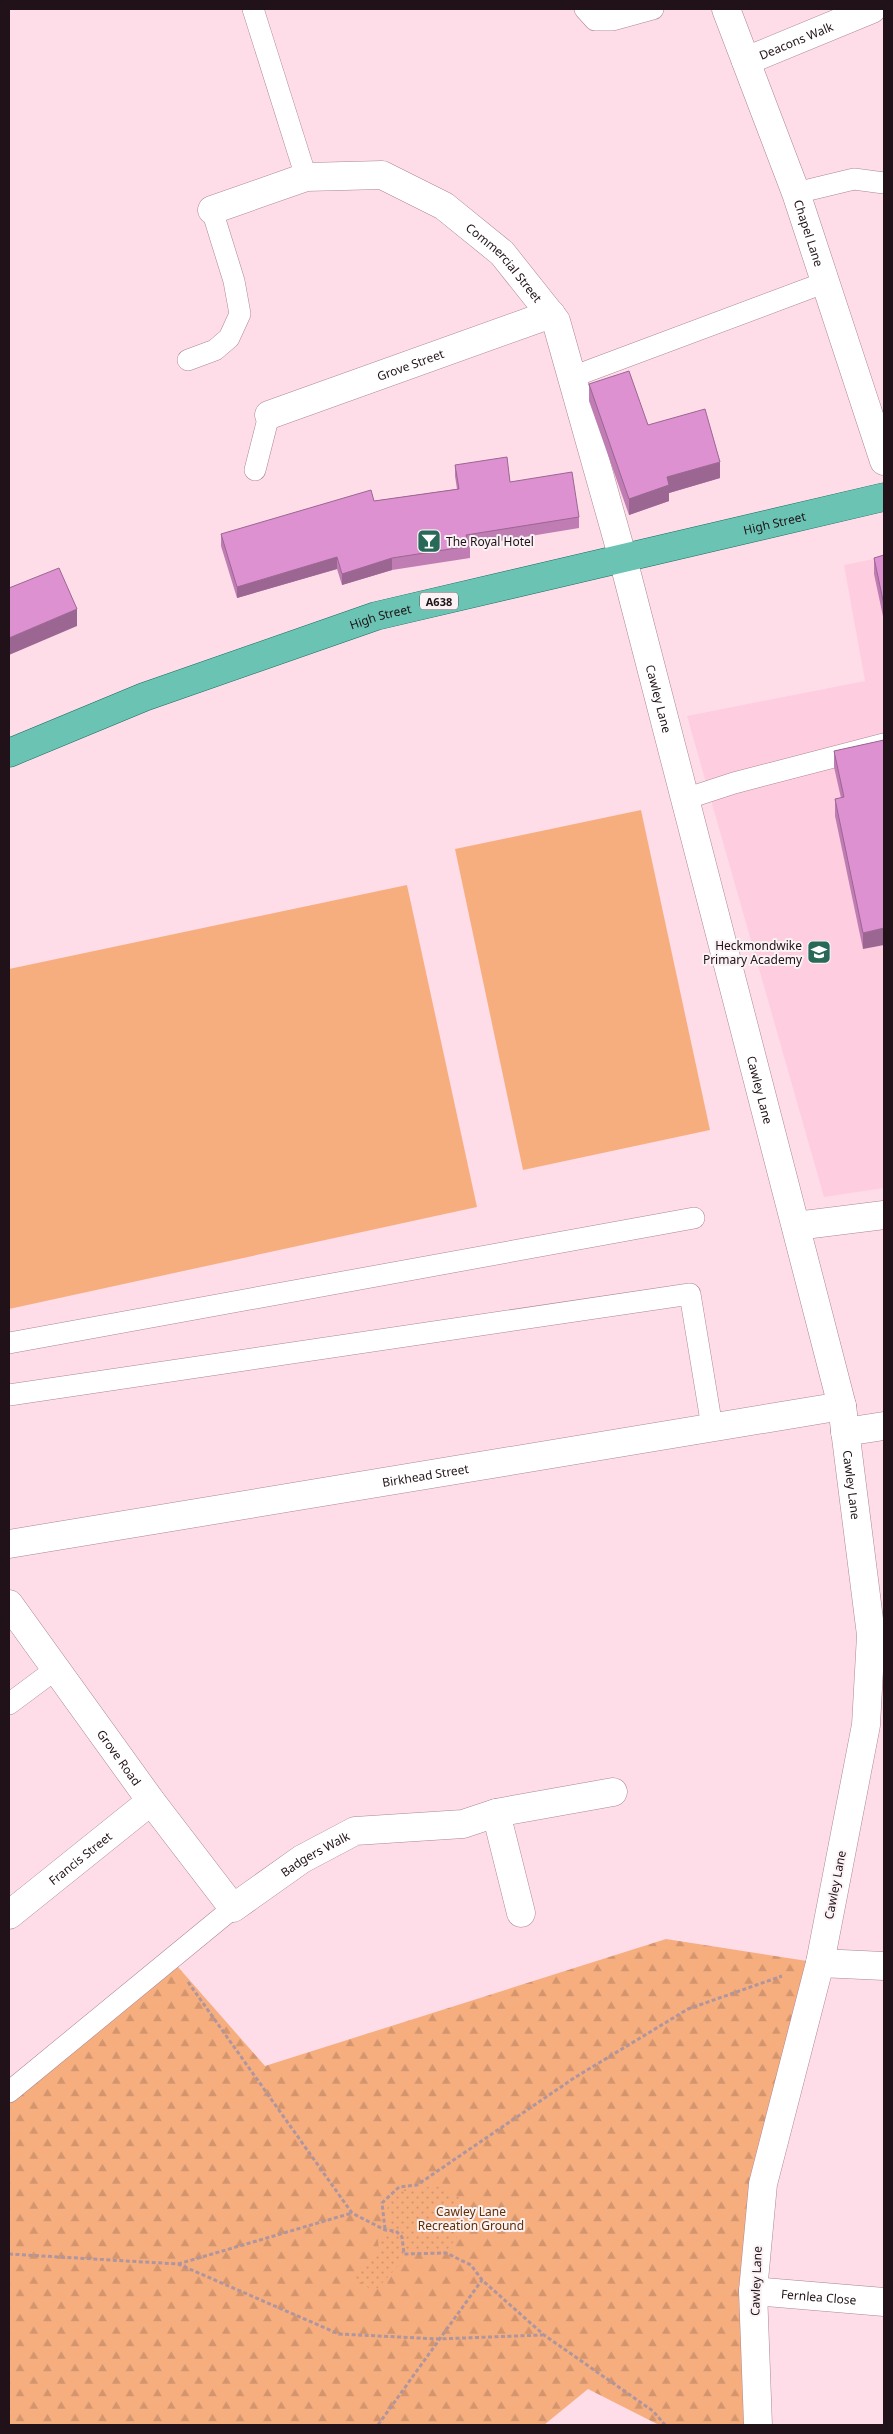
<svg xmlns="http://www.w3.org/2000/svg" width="893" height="2434" viewBox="0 0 893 2434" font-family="'Noto Sans',sans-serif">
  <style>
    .built { fill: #ffcde0 }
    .green { fill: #f7ae7f }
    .forest { fill: url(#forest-firs) }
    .park { fill: url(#park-dots) }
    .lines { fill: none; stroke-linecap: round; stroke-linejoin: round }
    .service-casing { stroke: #ac8695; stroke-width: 22 }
    .minor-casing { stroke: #ac8695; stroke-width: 29 }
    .primary-casing { stroke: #116c5c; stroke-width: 29 }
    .path { stroke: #af959e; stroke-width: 3; stroke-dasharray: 4 2.5; stroke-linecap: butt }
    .service { stroke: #fff; stroke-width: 21 }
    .minor { stroke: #fff; stroke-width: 28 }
    .primary { stroke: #6bc4b3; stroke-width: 28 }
    .wall { fill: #bf7db3 }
    .shaded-wall { fill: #9b6692 }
    .building { fill: #de91d0; stroke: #9b6692 }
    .labels { text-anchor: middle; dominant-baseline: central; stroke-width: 4; stroke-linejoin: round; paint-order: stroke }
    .shield { fill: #faf2f5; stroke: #61555a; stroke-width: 1 }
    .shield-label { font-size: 11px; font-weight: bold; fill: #201218 }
    .street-label { font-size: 12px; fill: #201218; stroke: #faf2f5 }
    .poi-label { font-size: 12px; fill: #201218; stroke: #faf2f5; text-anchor: start }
    .park-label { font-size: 12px; fill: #632e00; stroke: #faf2f5 }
  </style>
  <defs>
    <pattern id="forest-firs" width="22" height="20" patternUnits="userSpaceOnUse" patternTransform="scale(1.25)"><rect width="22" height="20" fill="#f7ae7f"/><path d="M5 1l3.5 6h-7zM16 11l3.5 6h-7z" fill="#d3956d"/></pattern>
    <pattern id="park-dots" width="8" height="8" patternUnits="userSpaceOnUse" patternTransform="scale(1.25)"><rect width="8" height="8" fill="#f7ae7f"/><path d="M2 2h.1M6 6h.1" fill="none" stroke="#d3956d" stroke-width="1.8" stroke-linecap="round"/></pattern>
  </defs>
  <rect width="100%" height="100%" fill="#fedde9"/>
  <path class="built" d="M884 557V1188L824 1197 687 716 865 681 844 565Z"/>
  <g class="green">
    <path d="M641 810 710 1130 523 1170 455 849Z"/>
    <path d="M407 885 477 1207 9 1309V969Z"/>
  </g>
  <path class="forest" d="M666 1939 820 1963 763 2184 758 2425H659L588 2389 544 2425H9V2092L171 1959 265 2066Z"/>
  <path class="park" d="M432 2184 459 2197 469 2221 448 2249 413 2250 374 2292 355 2278 379 2252 378 2240 390 2226 388 2204 402 2191H421Z"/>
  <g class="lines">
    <g class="service-casing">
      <g id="service">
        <path d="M253 9 306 177"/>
        <path d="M585 9 595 20H613L653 9"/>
        <path d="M796 193 854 179 884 183"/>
        <path d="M188 360 215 350 229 338 240 314 234 281 212 210"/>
        <path d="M572 377 826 282"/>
        <path d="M255 470 269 415"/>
        <path d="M685 799 734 783 884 744"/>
        <path d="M9 1343 694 1218"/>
        <path d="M9 1395 690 1294 712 1427"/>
        <path d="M9 1704 56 1669"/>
        <path d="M9 2092 233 1908"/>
      </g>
    </g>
    <g class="minor-casing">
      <g id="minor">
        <path id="s1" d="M726 9 796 193 884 461"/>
        <path id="s2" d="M746 61 872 9"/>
        <path id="s3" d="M212 210 306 177 382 175 444 206 502 253 556 321 623 559 842 1406 871 1635 866 1725 820 1963 763 2184 753 2291 758 2425"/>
        <path id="s4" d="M269 415 551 314"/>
        <path d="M796 1226 884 1215"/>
        <path d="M845 1432 884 1426"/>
        <path id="s5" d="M9 1544 842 1406"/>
        <path id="s6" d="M9 1604 151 1801 233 1908 302 1859 355 1831 463 1824 496 1813 613 1792"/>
        <path d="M496 1813 521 1913"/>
        <path id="s7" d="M9 1915 151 1801"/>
        <path d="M820 1963 884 1966"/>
        <path id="s8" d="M753 2291 884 2302"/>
      </g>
    </g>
    <g class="primary-casing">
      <g id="primary">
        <path id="s9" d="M9 753 144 697 376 616 884 497"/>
      </g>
    </g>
    <g class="path">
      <path d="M188 1982 352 2213 385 2230 396 2231 402 2237 404 2254 446 2253 471 2265 482 2280 544 2335 653 2411 665 2425"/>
      <path d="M385 2229 382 2203 399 2187 417 2185 574 2078 688 2009 782 1976"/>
      <path d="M9 2254 178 2264 339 2334 439 2339 543 2335"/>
      <path d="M178 2264 352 2213"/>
      <path d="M378 2425 482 2280"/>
    </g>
    <use href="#service" class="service"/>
    <use href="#minor" class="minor"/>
    <use href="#primary" class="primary"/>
  </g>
  <g class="wall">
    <path d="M589 384 648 425 720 478 669 493V501L629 515 589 401Z"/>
    <path d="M455 465 510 482 579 517V528L470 546V558L392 570 342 585 337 569 237 598 221 546V534L374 501 457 489 455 476Z"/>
    <path d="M884 555V621L874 574V558Z"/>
    <path d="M884 740 863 949 835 816V799L841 798 834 767V751Z"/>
  </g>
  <g class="shaded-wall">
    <path d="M720 462V478L669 493V501L629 515V499L667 477Z"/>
    <path d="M337 557V569L237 598V587Z"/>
    <path d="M392 558V570L342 585V574Z"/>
    <path d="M77 609V626L9 655V638Z"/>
    <path d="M884 928V945L863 949V933Z"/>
  </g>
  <g class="building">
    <path d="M629 371 648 425 705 409 720 462 667 477 669 485 629 499 589 384Z"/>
    <path d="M507 457 510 482 572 472 579 517 466 535 470 546 392 558 342 574 337 557 237 587 221 534 371 490 374 501 459 489 455 465Z"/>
    <path d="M884 555V605L874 558Z"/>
    <path d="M59 568 77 609 9 638V588Z"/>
    <path d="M884 740V928L863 933 835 799 844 797 834 751Z"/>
  </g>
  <defs>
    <g id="bar-square" transform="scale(1.25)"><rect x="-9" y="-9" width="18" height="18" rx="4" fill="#286958" stroke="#faf2f5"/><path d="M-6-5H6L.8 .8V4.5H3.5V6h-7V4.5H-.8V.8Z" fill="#fff"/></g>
    <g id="school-square" transform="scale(1.25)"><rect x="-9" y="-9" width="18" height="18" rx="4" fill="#286958" stroke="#faf2f5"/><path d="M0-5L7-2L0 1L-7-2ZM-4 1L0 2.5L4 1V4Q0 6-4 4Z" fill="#fff"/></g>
  </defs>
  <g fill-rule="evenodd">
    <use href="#bar-square" x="429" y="541"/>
    <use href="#school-square" x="819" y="952"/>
  </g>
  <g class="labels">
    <rect class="shield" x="420" y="592.5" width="38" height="17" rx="4"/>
    <g class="shield-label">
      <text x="439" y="601">A638</text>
    </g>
    <g class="street-label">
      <text stroke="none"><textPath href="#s2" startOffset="54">Deacons Walk</textPath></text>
      <text stroke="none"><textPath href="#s1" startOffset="239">Chapel Lane</textPath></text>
      <text stroke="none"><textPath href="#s3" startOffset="328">Commercial Street</textPath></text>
      <text stroke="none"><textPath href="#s4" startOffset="150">Grove Street</textPath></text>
      <text stroke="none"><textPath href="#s9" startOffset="801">High Street</textPath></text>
      <text stroke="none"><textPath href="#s9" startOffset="396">High Street</textPath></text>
      <text stroke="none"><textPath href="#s3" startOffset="798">Cawley Lane</textPath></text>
      <text stroke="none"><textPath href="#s3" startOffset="1202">Cawley Lane</textPath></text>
      <text stroke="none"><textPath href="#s5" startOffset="422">Birkhead Street</textPath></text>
      <text stroke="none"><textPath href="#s3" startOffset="1608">Cawley Lane</textPath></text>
      <text stroke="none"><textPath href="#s6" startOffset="189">Grove Road</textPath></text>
      <text stroke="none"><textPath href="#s6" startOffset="476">Badgers Walk</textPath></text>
      <text stroke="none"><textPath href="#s7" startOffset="91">Francis Street</textPath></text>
      <text transform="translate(835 1885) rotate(-79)">Cawley Lane</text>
      <text transform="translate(756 2281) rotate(-88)">Cawley Lane</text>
      <text stroke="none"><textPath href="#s8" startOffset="66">Fernlea Close</textPath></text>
    </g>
    <g class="poi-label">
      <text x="446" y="541">The Royal Hotel</text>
      <text x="802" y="945" text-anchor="end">Heckmondwike<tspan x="802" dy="14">Primary Academy</tspan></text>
    </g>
    <g class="park-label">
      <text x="471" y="2211">Cawley Lane<tspan x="471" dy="14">Recreation Ground</tspan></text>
    </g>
  </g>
  <rect width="893" height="2434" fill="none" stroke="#201218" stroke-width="20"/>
</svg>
